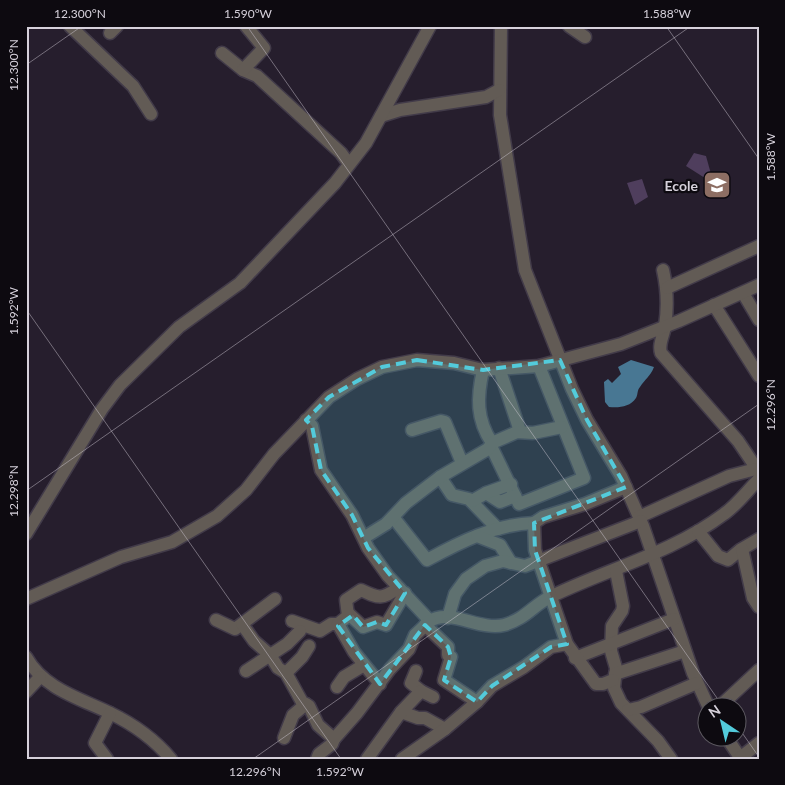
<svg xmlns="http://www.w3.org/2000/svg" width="785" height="785" viewBox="0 0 785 785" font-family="Lato,sans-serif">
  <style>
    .green { fill: #4f3e5d }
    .water { fill: #487793 }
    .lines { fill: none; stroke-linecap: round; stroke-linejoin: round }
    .minor-casing { stroke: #423b49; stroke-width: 15 }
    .minor { stroke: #625b55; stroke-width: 12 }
    .marked { fill: #53cbdb; fill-opacity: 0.2; stroke: #53cbdb; stroke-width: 4; stroke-dasharray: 10 6; stroke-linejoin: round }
    .ticks { fill: none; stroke: #d6d1db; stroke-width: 1; stroke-opacity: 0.45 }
    .labels { text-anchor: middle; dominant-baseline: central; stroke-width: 4.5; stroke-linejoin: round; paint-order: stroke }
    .poi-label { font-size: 14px; font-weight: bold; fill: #d6d1db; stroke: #0d0a10; text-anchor: end }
    .neatline { fill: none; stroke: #d6d1db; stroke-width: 2 }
    .ticks-label { font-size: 12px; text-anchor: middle; fill: #d6d1db }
  </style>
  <rect width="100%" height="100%" fill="#261e2d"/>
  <g class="green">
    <path d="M694 153 706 156 711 174 708 180 686 166Z"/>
    <path d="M642 179 648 197 635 205 627 183Z"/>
  </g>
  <path class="water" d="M631 360 654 367C650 377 645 379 640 387 637 390 638 395 636 398 630 407 619 408 609 407L605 402 604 382 608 379 612 383 621 374 618 367Z"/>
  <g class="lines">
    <g class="minor-casing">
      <g id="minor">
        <path d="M70 26 133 86 151 114"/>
        <path d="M501 26 500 115 525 270 572 389 587 420 621 476 643 526 693 673 709 708"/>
        <path d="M569 26 585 37"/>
        <path d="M110 33 117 26"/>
        <path d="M222 53 243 70 257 76 341 153 349 164"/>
        <path d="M243 70 264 48 246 26"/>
        <path d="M381 116 400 110 486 97 499 90"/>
        <path d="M663 270C667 288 668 307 665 326 664 335 658 344 661 353L738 441 759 472"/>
        <path d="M667 288 759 246"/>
        <path d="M743 293 759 320"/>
        <path d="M714 305 759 376"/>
        <path d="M499 368 520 431"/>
        <path d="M483 370C477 397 476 419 492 443"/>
        <path d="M306 420 312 426 321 470 352 515 368 548 388 576 430 621C450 608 480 631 504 625 526 619 534 604 552 596 610 568 672 553 724 514 737 505 748 490 759 479"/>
        <path d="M412 430 441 421 445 422 462 463"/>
        <path d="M491 446 519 504 584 478 539 366"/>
        <path d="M440 477 452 495 469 499 498 529"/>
        <path d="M486 493 500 502 515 496"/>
        <path d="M472 501 486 493 511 484"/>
        <path d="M393 517 427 560C460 542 496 524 534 523"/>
        <path d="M639 517 729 476 756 469"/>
        <path d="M698 531 718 556 728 560 740 550 759 539"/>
        <path d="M26 534 102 409 120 385 179 327 240 283 335 183 366 143 430 26"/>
        <path d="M477 536 500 545 511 563"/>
        <path d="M365 537 386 524 406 503 440 477 488 449 492 443 517 432 533 433 562 427"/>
        <path d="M742 549 753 598 759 607"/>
        <path d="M616 571 623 606 622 611 612 626 611 651 616 668 614 688 621 703 658 741 671 759"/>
        <path d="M26 599 121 557 172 542 217 516 246 490 274 454 329 397 357 379 382 367 417 360 454 363 483 370 539 366 621 344 679 321 759 285"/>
        <path d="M349 614 363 627 377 622 386 625 405 593"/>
        <path d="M448 618 455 594 466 579 485 566 503 561 525 566 641 521"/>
        <path d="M216 620 235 629 275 599"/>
        <path d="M292 621 320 631 331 624H338"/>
        <path d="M242 624 254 641 270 655 278 668 286 673 302 702 309 706 318 725 334 739"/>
        <path d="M425 625 448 647V655L451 657 444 680 477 702"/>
        <path d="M26 657C44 689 79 698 110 713 133 724 155 740 171 759"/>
        <path d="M575 658 674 619"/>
        <path d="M246 671 287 644 300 631"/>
        <path d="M416 671 411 683 421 691"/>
        <path d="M286 673 302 657 309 646"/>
        <path d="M615 674 685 651"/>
        <path d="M613 680 603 684H596L567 644 535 550 534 523 543 517 585 504 626 487"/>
        <path d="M380 684 354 652 338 624 348 616 346 600 361 590C380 599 381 599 399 588"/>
        <path d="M337 687 344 677 364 665"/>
        <path d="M26 692 40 677"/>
        <path d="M718 708 759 670"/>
        <path d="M628 710 641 707 697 683"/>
        <path d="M401 712 418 718H425L445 729"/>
        <path d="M284 738 293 715 306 704"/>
        <path d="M727 738 741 759"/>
        <path d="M740 758 759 743"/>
        <path d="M107 759 95 743 110 713"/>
        <path d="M317 759 319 754 332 744 334 739 357 713 390 669 409 649 415 635 430 621"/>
        <path d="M367 759 401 712 421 691 433 697"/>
        <path d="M402 759 445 729 477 702 492 686 524 667 551 647 567 644"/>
      </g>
    </g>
    <use href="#minor" class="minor"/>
  </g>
  <path class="marked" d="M417 360 483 370 560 360 587 420 626 487 534 523 535 550 567 644 551 647 492 686 477 702 444 680 451 657 448 647 425 625 380 684 338 626 353 615 363 627 377 622 386 625 405 593 368 548 352 515 321 470 312 426 306 420 329 397 382 367Z"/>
  <path class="ticks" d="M247 26 724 708M666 26 759 159M26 65 82 26M26 309 341 759M26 491 691 26M738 727 759 757M253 759 759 404"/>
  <defs>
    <g id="school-square" transform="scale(1.4375)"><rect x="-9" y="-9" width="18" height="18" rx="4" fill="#8d6e63" stroke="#0d0a10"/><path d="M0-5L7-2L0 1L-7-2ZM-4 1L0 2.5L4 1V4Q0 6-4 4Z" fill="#fff"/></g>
  </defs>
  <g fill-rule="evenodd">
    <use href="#school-square" x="717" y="185"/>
  </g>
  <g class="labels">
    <g class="poi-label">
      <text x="698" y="185">Ecole</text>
    </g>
  </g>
  <rect width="785" height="785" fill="none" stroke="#0d0a10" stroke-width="55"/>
  <g transform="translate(722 722) rotate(325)"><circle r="24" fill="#0d0a10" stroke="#5d5a61"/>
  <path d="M0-4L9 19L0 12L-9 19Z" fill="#53cbdb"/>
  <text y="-8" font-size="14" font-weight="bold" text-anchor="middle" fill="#d6d1db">N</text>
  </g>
  <rect x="28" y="28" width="730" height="730" class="neatline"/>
  <g class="ticks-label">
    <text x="80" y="18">12.300°N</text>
    <text x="248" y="18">1.590°W</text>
    <text x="667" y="18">1.588°W</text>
    <text transform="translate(14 65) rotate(-90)" y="4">12.300°N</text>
    <text transform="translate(771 157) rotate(-90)" y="4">1.588°W</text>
    <text transform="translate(14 311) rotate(-90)" y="4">1.592°W</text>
    <text transform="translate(771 405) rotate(-90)" y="4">12.296°N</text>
    <text transform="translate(14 491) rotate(-90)" y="4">12.298°N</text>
    <text x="255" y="776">12.296°N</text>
    <text x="340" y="776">1.592°W</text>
  </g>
</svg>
